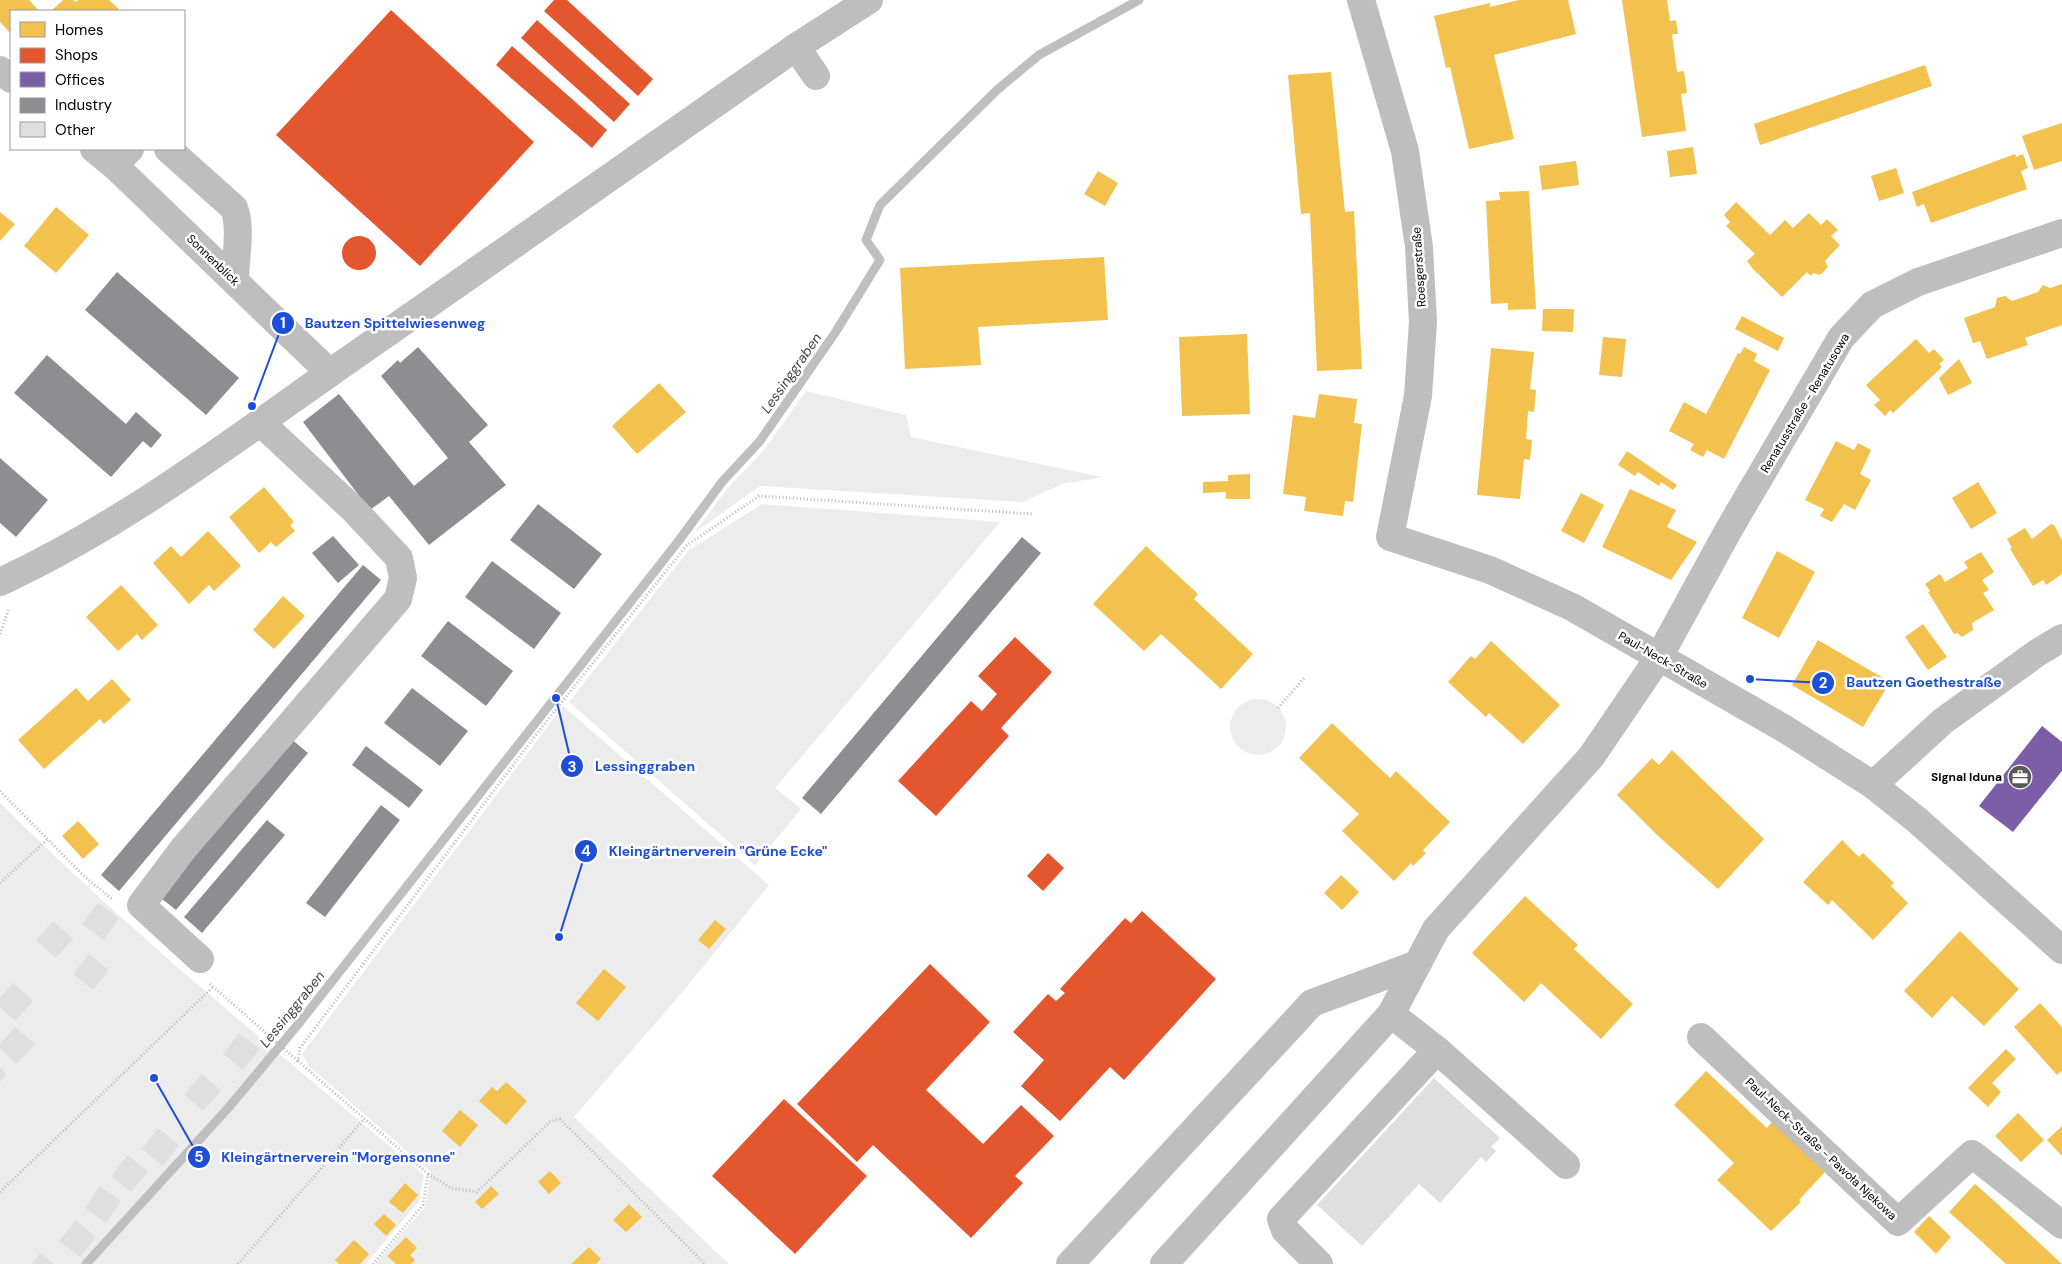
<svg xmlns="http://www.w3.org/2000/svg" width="2062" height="1264" viewBox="0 0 2062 1264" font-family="'DM Sans',sans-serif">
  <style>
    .green { fill: #ececec }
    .homes { fill: #f2c14e }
    .shops { fill: #e4572e }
    .offices { fill: #7b5ea7 }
    .industry { fill: #8d8d92 }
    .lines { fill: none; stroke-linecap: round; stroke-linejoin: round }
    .stream { stroke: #bfbfbf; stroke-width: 9 }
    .building { fill: #dfdfdf }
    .path { stroke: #b9b9b9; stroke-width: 3; stroke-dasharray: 1 2.5; stroke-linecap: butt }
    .minor { stroke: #bebebe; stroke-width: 28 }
    .labels { text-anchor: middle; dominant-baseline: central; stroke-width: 5; stroke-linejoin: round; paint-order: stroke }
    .street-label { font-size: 12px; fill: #000; stroke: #fff }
    .poi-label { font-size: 12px; font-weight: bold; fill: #000; stroke: #fff; text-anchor: end }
    .water-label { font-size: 14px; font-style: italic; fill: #444; stroke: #fff }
    .leader { fill: none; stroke: #1d4ed8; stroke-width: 2 }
    .callout-dot { fill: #1d4ed8; stroke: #fff; stroke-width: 2 }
    .mark-label { font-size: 15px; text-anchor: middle; font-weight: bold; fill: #fff }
    .callout-label { font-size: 14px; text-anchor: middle; font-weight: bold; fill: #1d4ed8; stroke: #fff; stroke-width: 5; stroke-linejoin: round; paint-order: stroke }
  </style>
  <rect width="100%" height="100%" fill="#fff"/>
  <g class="green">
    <path d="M806 391 906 415 911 437 1102 477 1062 484 1023 502 760 486 694 533 728 488 764 450Z"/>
    <path d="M762 504 1000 522 775 788 801 809 755 865 569 702 689 550Z"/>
    <circle cx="1258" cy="727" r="28"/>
    <path d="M563 706 769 885 685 989 574 1117 729 1264H375L425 1207 431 1172 309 1066 302 1054Z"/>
    <path d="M0 803C134 936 280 1054 424 1175L419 1201 366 1264H0Z"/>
  </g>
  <g class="homes">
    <path d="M0 0H29L39 11H11V34L0 22Z"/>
    <path d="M63 0H73L76 2 78 0H109L119 9 117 11H51Z"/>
    <path d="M1519 0H1568L1576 34 1494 55 1514 139 1469 149 1450 67 1446 68 1434 16 1490 3V7Z"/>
    <path d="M1622 0H1667L1670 21 1676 20 1678 34H1672L1677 72 1684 71 1687 93 1681 94 1686 131 1642 137Z"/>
    <path d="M1925 65 1932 86 1760 145 1754 124Z"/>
    <path d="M1331 72 1345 212 1354 211 1362 369 1317 371 1310 213 1301 214 1288 75Z"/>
    <path d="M2062 123V161L2034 170 2022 136Z"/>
    <path d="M1693 147 1697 174 1670 177 1667 151Z"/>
    <path d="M2015 154 2016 157 2023 154 2028 168 2021 171 2027 189 1931 223 1924 204 1917 207 1912 192Z"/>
    <path d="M1576 161 1579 185 1542 190 1539 166Z"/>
    <path d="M1896 168 1904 193 1879 201 1871 176Z"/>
    <path d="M1098 171 1118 183 1105 206 1084 194Z"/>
    <path d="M1529 191 1536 309 1508 310V303L1491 304 1486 201 1500 200 1499 192Z"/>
    <path d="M1736 202 1770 235 1785 220 1793 228 1809 213 1821 225 1827 219 1838 230 1831 236 1840 245 1825 261 1828 267 1820 275 1813 273 1811 276 1807 272 1782 297 1753 269 1747 261 1755 254 1726 226 1730 222 1724 215Z"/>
    <path d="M56 207 89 235 56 273 24 246Z"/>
    <path d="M0 212 15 224 0 241Z"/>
    <path d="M1104 257 1108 320 978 327 981 365 905 369 900 268Z"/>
    <path d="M2062 284V325L2025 338 2028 345 1987 359 1980 341 1973 343 1964 318 1995 307 1997 298 2005 296 2012 301 2038 292 2043 285 2050 288Z"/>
    <path d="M1543 309H1574L1573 332 1542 331Z"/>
    <path d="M1742 316 1784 338 1778 351 1735 329Z"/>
    <path d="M1247 334 1250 414 1182 416 1179 337Z"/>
    <path d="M1603 337 1626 339 1622 377 1599 375Z"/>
    <path d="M1916 339 1929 353 1934 349 1944 360 1939 364 1942 367 1893 413 1890 410 1885 416 1874 405 1880 400 1866 385Z"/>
    <path d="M1744 347 1757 354 1754 361 1770 370 1724 459 1707 450 1703 457 1690 450 1694 444 1669 431 1684 402 1706 414 1738 353 1740 354Z"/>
    <path d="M1491 348 1534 352 1530 389 1536 390 1534 412 1528 411 1526 439 1532 440 1530 460 1524 459 1520 499 1477 495Z"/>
    <path d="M1959 359 1972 383 1948 395 1939 378Z"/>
    <path d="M659 383 686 412 637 454 612 426Z"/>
    <path d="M1319 394 1357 399 1354 423 1362 424 1353 502 1345 501 1343 516 1304 511 1306 497 1283 494 1293 415 1315 418Z"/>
    <path d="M1836 441 1854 450 1858 443 1871 450 1860 474 1871 480 1855 510 1844 504 1832 522 1820 516 1824 509 1805 500Z"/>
    <path d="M1627 451 1677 485 1673 490 1661 482 1659 486 1638 472 1635 476 1618 465Z"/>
    <path d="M1250 474V499H1226V492L1203 493V482L1228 481V475Z"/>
    <path d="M1978 482 1997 513 1971 529 1952 498Z"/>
    <path d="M264 487 294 522 290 525 295 531 276 547 271 542 259 553 229 517Z"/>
    <path d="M1630 489 1676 510 1667 527 1697 542 1671 580 1602 547Z"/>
    <path d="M1581 493 1604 505 1584 543 1561 531Z"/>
    <path d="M2051 524 2054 525 2062 540V574L2046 585 2043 580 2033 586 2010 549 2012 548 2007 539 2025 528 2032 539Z"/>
    <path d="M208 531 241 566 214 591 209 585 189 604 153 563 171 546 181 557Z"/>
    <path d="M1146 546 1198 594 1194 599 1253 654 1221 689 1161 634 1144 651 1093 604Z"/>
    <path d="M1777 551 1815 572 1779 638 1742 618Z"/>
    <path d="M1981 552 1994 572 1982 580 1989 590 1983 593 1994 610 1972 623 1973 630 1962 637 1957 633 1954 634 1928 592 1930 591 1925 584 1940 574 1945 582 1968 568 1964 562Z"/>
    <path d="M121 585 158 625 142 640 137 634 118 651 86 617Z"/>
    <path d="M283 596 305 616 274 649 253 630Z"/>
    <path d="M1923 624 1947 657 1928 670 1905 637Z"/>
    <path d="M1818 640 1890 682 1863 727 1792 685Z"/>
    <path d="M1491 641 1560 705 1523 744 1489 713 1486 717 1448 682 1471 656 1475 659Z"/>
    <path d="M112 679 131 700 104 724 100 719 44 769 18 740 76 688 88 701Z"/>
    <path d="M1332 723 1390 778 1396 771 1450 822 1423 850 1426 853 1413 866 1411 863 1394 881 1342 831 1359 814 1299 758Z"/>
    <path d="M1672 750 1764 839 1718 889 1657 835 1617 795 1652 758 1659 765Z"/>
    <path d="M78 821 99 844 83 859 62 836Z"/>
    <path d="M1842 840 1859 857 1863 853 1894 883 1891 886 1908 903 1873 940 1832 900 1828 905 1803 882Z"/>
    <path d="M1341 875 1359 892 1342 910 1324 893Z"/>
    <path d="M1525 896 1578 945 1574 949 1633 1004 1601 1039 1541 983 1524 1002 1472 953Z"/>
    <path d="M715 920 726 929 709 949 698 940Z"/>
    <path d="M1960 931 2019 989 1984 1026 1952 996 1932 1018 1904 991Z"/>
    <path d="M604 969 626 987 598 1021 576 1003Z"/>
    <path d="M2040 1003 2062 1027V1071L2057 1075 2014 1027Z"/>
    <path d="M2006 1049 2016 1059 1992 1083 2001 1092 1988 1107 1968 1088Z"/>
    <path d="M1706 1071 1767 1128 1772 1122 1825 1172 1799 1200 1801 1202 1771 1231 1717 1180 1734 1163 1674 1105Z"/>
    <path d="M506 1082 527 1101 506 1125 479 1101 492 1087 497 1091Z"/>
    <path d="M460 1110 478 1125 460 1147 442 1131Z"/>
    <path d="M2018 1113 2044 1140 2021 1162 1995 1136Z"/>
    <path d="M2062 1126V1156L2047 1140Z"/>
    <path d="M550 1171 561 1183 549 1194 538 1182Z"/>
    <path d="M405 1183 418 1195 403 1213 389 1202Z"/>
    <path d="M1975 1184 1992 1199 2062 1264H2006L1980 1240 1949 1212Z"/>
    <path d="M491 1186 499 1194 482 1209 475 1202Z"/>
    <path d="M629 1204 642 1217 626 1232 613 1220Z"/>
    <path d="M384 1214 396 1225 386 1236 374 1224Z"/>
    <path d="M1929 1216 1951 1237 1936 1254 1914 1232Z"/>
    <path d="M406 1237 417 1248 410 1255 415 1260 411 1264H396L387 1256Z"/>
    <path d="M354 1240 369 1254 360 1264H339L335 1260Z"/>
    <path d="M589 1247 601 1259 596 1264H571Z"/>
  </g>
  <g class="shops">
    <path d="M554 0H567L653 79 638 96 544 11Z"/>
    <path d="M391 10 534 142 420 266 276 135Z"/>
    <path d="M537 20 630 104 614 122 521 38Z"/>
    <path d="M512 46 607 130 592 148 496 65Z"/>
    <circle cx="359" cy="253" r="17"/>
    <path d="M1015 637 1052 672 1001 728 1009 736 936 816 898 781 971 701 982 711 997 694 978 676Z"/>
    <path d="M1048 853 1064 868 1043 891 1027 876Z"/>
    <path d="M1142 911 1216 979 1124 1080 1110 1067 1060 1121 1021 1086 1044 1060 1013 1032 1048 994 1056 1001 1065 993 1060 989 1125 918 1131 923Z"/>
    <path d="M930 964 990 1022 926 1090 983 1144 1021 1105 1054 1136 1015 1176 1023 1183 971 1238 873 1145 857 1162 797 1104Z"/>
    <path d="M784 1099 867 1176 795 1254 712 1176Z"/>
  </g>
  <path class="offices" d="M2042 726 2062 742V771L2013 832 1979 806Z"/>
  <g class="industry">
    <path d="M117 272 239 378 206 415 85 310Z"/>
    <path d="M418 347 488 425 469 442 506 485 429 545 389 496 370 510 303 422 339 394 414 486 448 458 381 376 398 360 400 363Z"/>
    <path d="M47 355 126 424 136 412 162 435 151 448 143 441 111 477 14 393Z"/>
    <path d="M0 458 48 500 16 537 0 523Z"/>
    <path d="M538 504 602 554 574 589 510 540Z"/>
    <path d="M333 536 359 565 338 583 312 553Z"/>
    <path d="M1022 537 1041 553 821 814 802 798Z"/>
    <path d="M492 561 561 613 534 649 465 597Z"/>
    <path d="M363 565 381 580 119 891 101 875Z"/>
    <path d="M448 621 513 671 486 706 421 656Z"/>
    <path d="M412 688 468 731 440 766 384 723Z"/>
    <path d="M289 737 308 753 176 910 157 895Z"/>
    <path d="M366 746 423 790 409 808 352 765Z"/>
    <path d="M381 805 400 820 325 917 306 903Z"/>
    <path d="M267 820 285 835 202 933 184 917Z"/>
  </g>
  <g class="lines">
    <path class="stream" d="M86 1264 229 1107 300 1022 677 543 722 482 760 441 835 333 880 260 866 240 880 205 997 90 1039 55 1139 0"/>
  </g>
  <g class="building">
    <path d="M98 903 119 918 104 940 82 924Z"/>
    <path d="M53 921 73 939 56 958 36 940Z"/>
    <path d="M89 954 109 970 93 990 73 974Z"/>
    <path d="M13 983 33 1001 15 1021 0 1007V998Z"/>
    <path d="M15 1027 35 1044 17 1064 0 1049V1044Z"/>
    <path d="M239 1033 260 1049 243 1070 223 1054Z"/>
    <path d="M0 1068 7 1074 0 1082Z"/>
    <path d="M202 1074 221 1091 203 1111 184 1094Z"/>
    <path d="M1434 1078 1500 1138 1491 1147 1496 1151 1486 1162 1481 1157 1440 1203 1419 1184 1362 1246 1317 1205Z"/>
    <path d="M158 1128 179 1145 163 1166 142 1149Z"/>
    <path d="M128 1155 148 1172 131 1192 111 1176Z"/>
    <path d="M100 1186 121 1201 106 1223 85 1208Z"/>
    <path d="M76 1220 96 1237 80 1257 59 1241Z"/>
    <path d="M40 1253 54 1264H32Z"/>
  </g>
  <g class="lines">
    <g class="path">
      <path d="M0 634 9 608"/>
      <path d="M1278 708 1305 677"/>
      <path d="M0 791 84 876 113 900"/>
      <path d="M0 883 48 839"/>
      <path d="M210 984 298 1061"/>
      <path d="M428 1174 451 1188 477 1192 550 1122 560 1119 705 1264"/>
      <path d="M0 1192 213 987"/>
      <path d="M238 1264 364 1119"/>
      <path d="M373 1264 423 1205 428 1174 298 1061 300 1048 538 732 686 546 759 496 1033 514"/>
    </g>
    <g class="minor">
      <path d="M1361 0 1405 151 1419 247 1423 322 1418 396 1390 537 1490 570 1572 607 1785 729 1873 785 1917 820 2062 950"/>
      <path d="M796 47 816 76"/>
      <path d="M0 70 11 79"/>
      <path d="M94 149 116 167 330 373"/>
      <path d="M168 149 234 208C242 228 235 259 235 281"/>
      <path d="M114 165 130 149"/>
      <path d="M0 582C121 526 229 444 337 368 490 261 643 155 796 47L869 0"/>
      <path d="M1873 785 1943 721 2037 653 2062 638"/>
      <path d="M200 959 141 905 183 849 398 599 403 578 399 558 353 509 261 423"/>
      <path d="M1701 1037 1898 1222 1972 1154 2062 1225"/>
      <path d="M1437 1050 1566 1165"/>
      <path d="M1070 1264 1312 1003 1417 964"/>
      <path d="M1164 1264 1391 1014 1436 929 1591 757 1659 657 1728 531 1841 338 1872 305 1918 282 2062 233"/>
      <path d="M1319 1264 1285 1230 1281 1219 1437 1050 1391 1014"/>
    </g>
  </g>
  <defs>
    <g id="office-disc" transform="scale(1.25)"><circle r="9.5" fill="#595959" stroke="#fff"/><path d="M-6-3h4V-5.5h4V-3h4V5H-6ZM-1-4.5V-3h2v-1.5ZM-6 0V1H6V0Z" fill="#fff"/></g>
  </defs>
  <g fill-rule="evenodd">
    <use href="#office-disc" x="2020" y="777"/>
  </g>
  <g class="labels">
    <g class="street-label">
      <text transform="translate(213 260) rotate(44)">Sonnenblick</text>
      <text transform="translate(1419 267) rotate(-94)">Roesgerstraße</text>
      <text transform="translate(1805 403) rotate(-59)">Renatusstraße - Renatusowa</text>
      <text transform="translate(1663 660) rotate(30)">Paul-Neck-Straße</text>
      <text transform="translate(1821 1149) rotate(43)">Paul-Neck-Straße - Pawoła Njekowa</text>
    </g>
    <g class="poi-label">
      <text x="2002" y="777">Signal Iduna</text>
    </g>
    <g class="water-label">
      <text transform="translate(791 373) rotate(-55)">Lessinggraben</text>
      <text transform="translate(292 1009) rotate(-51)">Lessinggraben</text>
    </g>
  </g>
  <path class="leader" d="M252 406L283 323M1750 679L1823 683M556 698L572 766M559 937L586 851M154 1078L199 1157"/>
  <g class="callout-dot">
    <circle cx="252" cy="406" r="5"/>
    <circle cx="1750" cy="679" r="5"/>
    <circle cx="556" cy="698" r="5"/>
    <circle cx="559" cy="937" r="5"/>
    <circle cx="154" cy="1078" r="5"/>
    <circle cx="283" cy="323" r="12"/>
    <circle cx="1823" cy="683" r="12"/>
    <circle cx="572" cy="766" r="12"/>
    <circle cx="586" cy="851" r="12"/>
    <circle cx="199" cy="1157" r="12"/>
  </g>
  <g class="mark-label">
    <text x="283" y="328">1</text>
    <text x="1823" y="688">2</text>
    <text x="572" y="772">3</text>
    <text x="586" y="856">4</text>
    <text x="199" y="1162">5</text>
  </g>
  <g class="callout-label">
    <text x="395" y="328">Bautzen Spittelwiesenweg</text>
    <text x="1924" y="687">Bautzen Goethestraße</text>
    <text x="645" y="771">Lessinggraben</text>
    <text x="718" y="856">Kleingärtnerverein "Grüne Ecke"</text>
    <text x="338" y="1162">Kleingärtnerverein "Morgensonne"</text>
  </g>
  <rect x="10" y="10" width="175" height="140" fill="#ffffff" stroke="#999999"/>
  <rect x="20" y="22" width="25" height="15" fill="#f2c14e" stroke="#999999"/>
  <text x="55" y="35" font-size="15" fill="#000000">Homes</text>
  <rect x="20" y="48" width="25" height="15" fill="#e4572e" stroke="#999999"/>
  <text x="55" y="60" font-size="15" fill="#000000">Shops</text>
  <rect x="20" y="72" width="25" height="15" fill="#7b5ea7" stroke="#999999"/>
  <text x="55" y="85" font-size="15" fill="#000000">Offices</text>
  <rect x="20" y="98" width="25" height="15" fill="#8d8d92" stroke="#999999"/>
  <text x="55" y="110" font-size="15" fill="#000000">Industry</text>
  <rect x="20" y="122" width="25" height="15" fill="#dfdfdf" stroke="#999999"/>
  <text x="55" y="135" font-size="15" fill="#000000">Other</text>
</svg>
